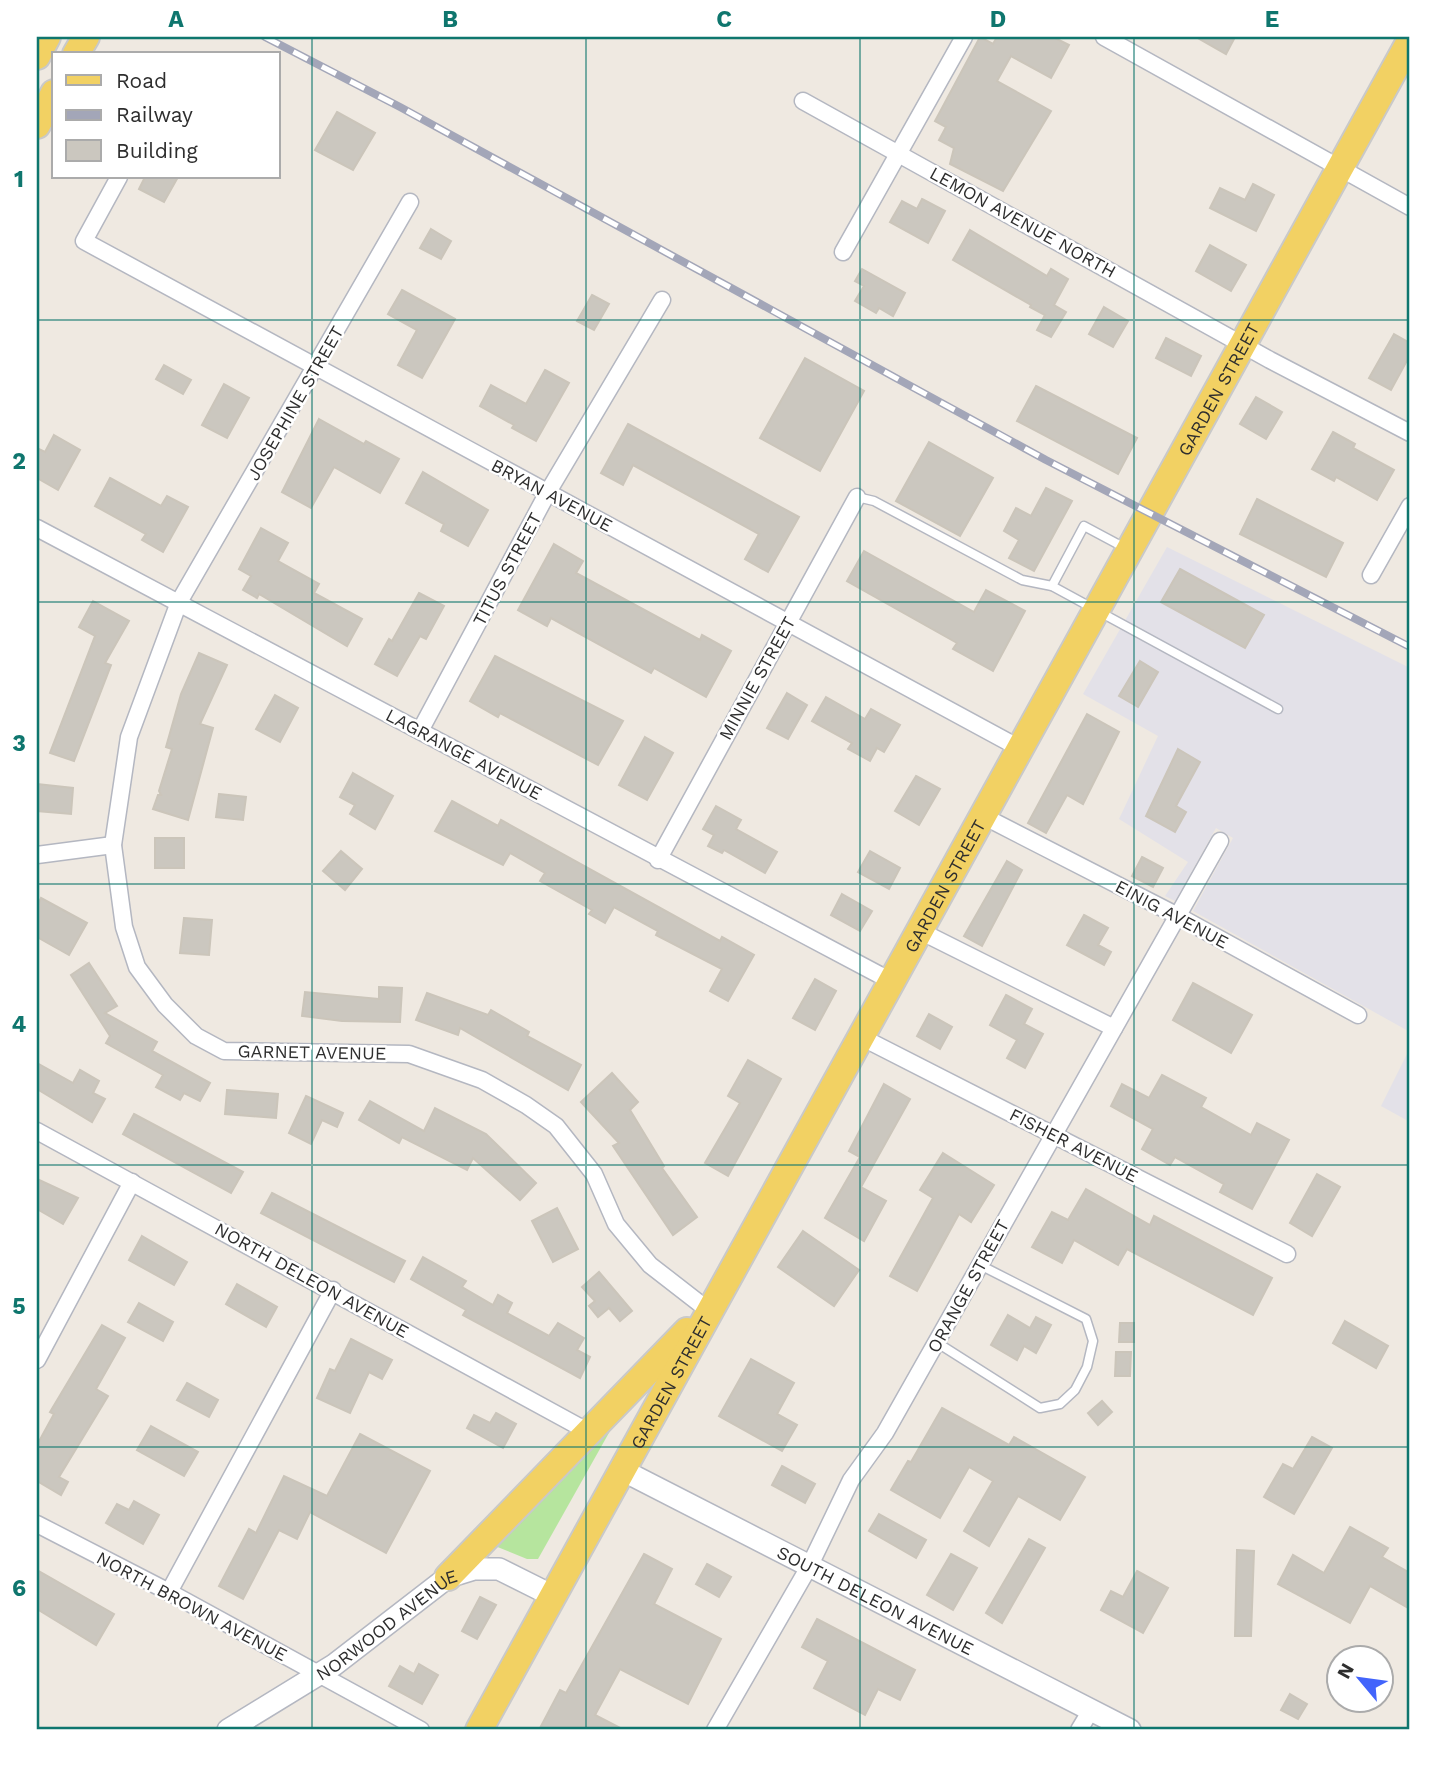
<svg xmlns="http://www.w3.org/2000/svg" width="1447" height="1767" viewBox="0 0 1447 1767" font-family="'Work Sans',sans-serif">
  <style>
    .industrial { fill: #e3e1e8 }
    .green { fill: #b6e59e }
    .building { fill: #cbc7bf; stroke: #cbc5ba; stroke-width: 2 }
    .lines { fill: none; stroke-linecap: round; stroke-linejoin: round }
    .service-casing { stroke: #b4b7c1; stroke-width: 11 }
    .minor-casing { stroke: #b4b7c1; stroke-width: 19 }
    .tertiary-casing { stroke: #b4b7c1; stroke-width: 24 }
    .primary-casing { stroke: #c9c9c9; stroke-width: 30 }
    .service { stroke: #fff; stroke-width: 8 }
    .minor { stroke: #fff; stroke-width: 16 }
    .tertiary { stroke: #fff; stroke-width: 21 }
    .primary { stroke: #f2d163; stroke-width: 26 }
    .rail-casing { stroke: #a3a6b8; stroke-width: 8 }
    .rail { stroke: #fff; stroke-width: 5; stroke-dasharray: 16; stroke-linecap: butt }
    .grid { fill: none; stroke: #0f766e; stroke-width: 2; stroke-opacity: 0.55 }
    .labels { text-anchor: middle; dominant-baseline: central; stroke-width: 5; stroke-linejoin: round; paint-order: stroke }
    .street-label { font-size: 18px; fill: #2e2e2e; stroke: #fff }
    .neatline { fill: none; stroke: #0f766e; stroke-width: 2.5 }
    .grid-label { font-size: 23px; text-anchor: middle; font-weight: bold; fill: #0f766e }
  </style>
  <rect width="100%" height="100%" fill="#efe9e1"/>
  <g class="industrial">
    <path d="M1167 547 1410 668V1032L1193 911 1233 838 1216 828 1175 901 1165 896 1188 862 1119 819 1158 736 1083 694Z"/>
    <path d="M1410 1048V1122L1381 1106Z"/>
  </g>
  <path class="green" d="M610 1431 538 1559H527L495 1546Z"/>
  <g class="building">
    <path d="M980 37 993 44 997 37H1053L1069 45 1051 78 1011 56 997 81 1051 111 1003 191 950 164 954 148 939 140 946 127 935 121Z"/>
    <path d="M1196 37H1235L1226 54Z"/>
    <path d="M337 112 375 133 353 170 315 150Z"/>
    <path d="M145 177H178L164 202 139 189Z"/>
    <path d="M1253 184 1274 195 1256 231 1210 208 1220 188 1245 200Z"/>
    <path d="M922 199 945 211 928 243 890 222 902 201 917 209Z"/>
    <path d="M431 229 451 241 441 259 420 248Z"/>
    <path d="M970 230 1047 276 1051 269 1068 279 1054 305 1066 312 1051 337 1037 330 1045 315 1030 307 1031 305 953 260Z"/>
    <path d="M1210 245 1246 265 1231 291 1196 271Z"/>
    <path d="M862 269 905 293 893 316 879 308 876 313 855 301 864 286 855 281Z"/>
    <path d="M402 290 455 319 422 378 398 365 417 330 388 314Z"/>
    <path d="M592 295 609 304 594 330 577 321Z"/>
    <path d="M1104 307 1128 321 1113 347 1089 334Z"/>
    <path d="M1394 334 1410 343V355L1391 390 1369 378Z"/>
    <path d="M1166 338 1201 356 1191 376 1156 358Z"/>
    <path d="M805 358 864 391 820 471 760 438Z"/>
    <path d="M164 365 191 380 183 394 156 379Z"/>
    <path d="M545 370 569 383 536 441 512 428 514 425 480 406 491 385 526 404Z"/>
    <path d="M224 384 249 398 227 438 202 425Z"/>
    <path d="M1036 386 1137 438 1118 474 1017 421Z"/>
    <path d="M1256 397 1282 412 1266 439 1240 424Z"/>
    <path d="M319 419 364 444 366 441 399 459 380 493 334 467 311 508 282 492Z"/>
    <path d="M628 424 799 517 768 572 745 559 759 534 633 465 623 485 601 473Z"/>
    <path d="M1333 432 1355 444 1353 448 1394 470 1377 500 1336 477 1334 481 1312 469Z"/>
    <path d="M54 435 80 450 58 490 37 478V448L45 452Z"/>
    <path d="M929 442 993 478 960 536 896 501Z"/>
    <path d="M423 472 488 510 468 546 441 531 444 524 406 503Z"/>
    <path d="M110 478 161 506 167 496 188 507 163 552 142 540 146 534 95 506Z"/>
    <path d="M1046 488 1072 501 1034 571 1009 558 1019 540 1004 531 1016 508 1031 516Z"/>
    <path d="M1257 499 1343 543 1326 577 1240 534Z"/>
    <path d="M261 528 288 543 278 561 319 584 314 593 362 619 347 646 259 594 257 598 243 590 251 576 239 569Z"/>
    <path d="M554 544 583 561 576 573 700 640 702 635 731 651 706 697 654 668 651 673 551 618 547 626 518 610Z"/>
    <path d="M864 551 974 612 986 590 1025 611 993 671 953 649 957 643 847 581Z"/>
    <path d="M1180 569 1264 615 1245 648 1161 602Z"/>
    <path d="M419 593 444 606 426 639 420 636 397 676 375 664 389 639 392 641Z"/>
    <path d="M93 601 129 621 105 663 111 665 74 761 50 753 95 636 79 627Z"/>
    <path d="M199 653 227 665 200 724 213 728 188 820 153 809 158 795H161L159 791 172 749 166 747 181 694Z"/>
    <path d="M495 656 623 721 598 765 500 713 498 717 470 701Z"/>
    <path d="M1140 661 1158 672 1138 707 1119 696Z"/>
    <path d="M787 693 807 705 788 739 767 728Z"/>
    <path d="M275 695 298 708 280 742 256 729Z"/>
    <path d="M826 697 865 719 871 709 900 725 884 752 877 748 870 761 848 749 852 743 812 721Z"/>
    <path d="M1087 714 1119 732 1083 804 1067 795 1046 833 1028 823Z"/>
    <path d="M645 737 673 753 647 800 619 785Z"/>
    <path d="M1178 749 1200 762 1176 806 1186 812 1175 832 1146 816Z"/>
    <path d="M353 773 393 796 375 829 350 814 355 805 340 797Z"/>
    <path d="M916 776 940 789 919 825 895 811Z"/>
    <path d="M37 784 73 788 71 814 37 811Z"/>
    <path d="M219 794 246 797 243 820 216 817Z"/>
    <path d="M452 801 498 826 501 820 720 941 722 937 754 955 728 1001 710 991 722 969 656 935 658 931 614 907 605 923 589 914 592 910 540 881 545 873 510 853 503 865 435 831Z"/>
    <path d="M716 806 741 820 736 829 777 852 765 873 724 850 722 853 708 846 714 835 703 829Z"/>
    <rect x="155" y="838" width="29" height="30"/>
    <path d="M341 851 362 869 345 890 323 871Z"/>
    <path d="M870 851 900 868 889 889 858 872Z"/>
    <path d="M1142 857 1163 868 1153 887 1132 876Z"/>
    <path d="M1007 861 1022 870 982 946 964 936Z"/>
    <path d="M842 894 872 911 860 931 831 915Z"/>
    <path d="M41 898 87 923 69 955 37 937V907Z"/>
    <path d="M1084 915 1108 928 1098 945 1111 952 1104 965 1067 945Z"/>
    <path d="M184 918 212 920 209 955 180 953Z"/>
    <path d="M89 963 117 1006 105 1013 157 1042 152 1051 210 1083 200 1101 184 1093 180 1100 156 1087 163 1075 106 1043 110 1036 71 975Z"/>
    <path d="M815 979 836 991 815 1030 793 1018Z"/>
    <path d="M1193 983 1252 1015 1231 1053 1173 1020Z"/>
    <path d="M379 987 402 988 400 1022 342 1021 302 1016 305 992 379 999Z"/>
    <path d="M427 993 488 1015 491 1010 529 1032 527 1036 581 1065 568 1090 460 1028 458 1035 416 1020Z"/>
    <path d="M1006 995 1032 1009 1024 1024 1043 1034 1025 1068 1007 1058 1017 1040 990 1025Z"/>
    <path d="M929 1014 952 1027 940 1049 917 1036Z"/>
    <path d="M748 1060 781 1079 728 1176 705 1163 740 1103 728 1096Z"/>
    <path d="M37 1063 73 1083 80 1070 99 1081 93 1093 105 1099 92 1122 37 1089Z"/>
    <path d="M612 1073 638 1102 630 1110 664 1166 662 1168 697 1217 673 1235 613 1146 619 1143 581 1102Z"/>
    <path d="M1162 1075 1206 1098 1201 1107 1251 1135 1257 1123 1289 1140 1252 1209 1220 1192 1224 1184 1175 1157 1170 1165 1142 1149 1153 1129 1111 1106 1122 1084 1149 1098Z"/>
    <path d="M884 1084 910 1099 861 1187 886 1201 864 1241 825 1218 860 1157 849 1151Z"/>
    <path d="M227 1090 278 1094 276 1118 225 1114Z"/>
    <path d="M306 1096 343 1113 337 1127 322 1120 311 1144 289 1133Z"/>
    <path d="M370 1101 424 1131 435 1108 486 1134 536 1183 520 1200 473 1158 467 1170 402 1137 399 1143 359 1120Z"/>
    <path d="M134 1114 243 1172 231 1193 123 1134Z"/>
    <path d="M943 1153 994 1185 971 1222 959 1214 917 1291 890 1276 933 1198 920 1190Z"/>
    <path d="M1317 1174 1340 1187 1312 1236 1290 1223Z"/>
    <path d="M37 1179 78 1198 63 1224 37 1209Z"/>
    <path d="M1086 1189 1150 1225 1154 1216 1272 1278 1253 1315 1127 1249 1118 1265 1074 1240 1062 1263 1032 1247 1052 1212 1068 1220Z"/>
    <path d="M272 1193 405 1261 394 1282 261 1213Z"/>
    <path d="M557 1208 578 1249 553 1262 532 1221Z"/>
    <path d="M803 1231 859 1270 834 1306 778 1267Z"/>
    <path d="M142 1236 187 1262 174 1285 129 1260Z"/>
    <path d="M423 1257 466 1281 462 1287 493 1305 498 1295 512 1303 507 1313 549 1336 558 1323 584 1338 577 1350 590 1357 580 1378 463 1315 466 1310 411 1279Z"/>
    <path d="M599 1272 632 1311 620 1321 609 1308 598 1317 589 1306 595 1301 582 1287Z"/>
    <path d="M237 1284 277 1307 266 1327 226 1304Z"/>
    <path d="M139 1303 173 1322 163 1341 128 1322Z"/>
    <path d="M1008 1315 1030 1328 1036 1317 1051 1325 1036 1353 1024 1346 1017 1360 991 1345Z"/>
    <path d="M1345 1321 1388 1346 1376 1368 1333 1343Z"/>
    <path d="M1120 1323H1134V1342H1119Z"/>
    <path d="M102 1325 125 1338 96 1389 108 1396 59 1477 68 1482 61 1495 37 1481V1445L54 1414 50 1412Z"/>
    <path d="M351 1339 392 1360 382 1379 369 1372 350 1413 317 1398 330 1369 335 1371Z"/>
    <path d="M1116 1352H1131L1130 1376H1115Z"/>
    <path d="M751 1359 794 1383 777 1414 797 1425 782 1451 719 1416Z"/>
    <path d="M187 1383 218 1400 209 1417 177 1400Z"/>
    <path d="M1102 1401 1112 1412 1098 1425 1088 1413Z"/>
    <path d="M942 1408 1009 1445 1014 1437 1085 1477 1060 1520 1018 1496 989 1546 964 1531 993 1481 969 1467 940 1518 891 1490 908 1461 911 1462Z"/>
    <path d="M496 1413 516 1424 503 1448 467 1428 474 1415 490 1423Z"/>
    <path d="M151 1426 198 1452 184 1476 137 1450Z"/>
    <path d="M360 1434 430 1471 386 1553 310 1512 297 1539 279 1530 243 1599 219 1586 249 1529 256 1533 284 1476 327 1496Z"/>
    <path d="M1312 1437 1332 1448 1294 1514 1264 1497 1283 1464 1293 1469Z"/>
    <path d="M782 1466 815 1484 805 1503 772 1485Z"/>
    <path d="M134 1501 159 1515 143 1544 106 1523 117 1504 129 1510Z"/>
    <path d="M879 1514 926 1540 916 1558 869 1531Z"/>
    <path d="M1350 1527 1388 1548 1382 1557 1410 1573V1609L1370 1586 1350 1623 1278 1584 1293 1555 1324 1573Z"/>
    <path d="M1029 1539 1045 1548 1002 1623 986 1613Z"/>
    <path d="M1237 1550 1254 1551 1251 1636H1235Z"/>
    <path d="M644 1554 672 1569 654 1604 721 1639 688 1704 620 1669 595 1715 624 1730H539L560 1690 566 1693Z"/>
    <path d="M951 1554 977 1568 953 1610 927 1595Z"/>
    <path d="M707 1564 731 1577 719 1597 696 1584Z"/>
    <path d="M37 1570 114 1614 96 1645 37 1609Z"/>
    <path d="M1137 1571 1168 1588 1143 1633 1101 1610 1111 1591 1123 1597Z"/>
    <path d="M480 1597 496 1605 477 1639 462 1631Z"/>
    <path d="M817 1619 915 1670 900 1700 878 1689 865 1715 814 1688 828 1661 802 1647Z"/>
    <path d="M419 1664 438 1675 422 1704 389 1686 400 1666 414 1674Z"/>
    <path d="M1290 1694 1307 1704 1298 1719 1281 1710Z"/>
  </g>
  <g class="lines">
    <g class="service-casing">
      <g id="service">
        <path d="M857 497 874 501 1022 580 1052 586 1278 709"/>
        <path d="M1052 586 1084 526 1127 549"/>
        <path d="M936 1342 1040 1408 1060 1404 1075 1390 1087 1367 1093 1341 1086 1319 980 1265"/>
      </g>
    </g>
    <g class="minor-casing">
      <g id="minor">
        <path d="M1104 37 1410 207"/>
        <path d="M803 101 1270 360 1410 433"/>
        <path d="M119 177 84 241 1021 749"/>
        <path d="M410 202 179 602 129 737 113 845 124 927 137 967 165 1005 196 1036 224 1051 409 1054 482 1080 526 1105 556 1126 594 1174 616 1224 650 1265 708 1310"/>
        <path d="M843 252 964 37"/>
        <path d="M37 528 891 981"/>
        <path d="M1371 575 1410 506"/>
        <path d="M420 731 548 492 662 300"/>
        <path d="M985 817 1178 916 1358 1015"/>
        <path d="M37 855 113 845"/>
        <path d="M658 860 857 497"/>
        <path d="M920 931 1114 1028"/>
        <path d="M861 1037 1287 1254"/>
        <path d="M37 1131 587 1431"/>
        <path d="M37 1360 132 1182"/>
        <path d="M37 1524 169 1592 421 1730"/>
        <path d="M169 1592 333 1290"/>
        <path d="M715 1730 810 1565 851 1480 885 1433 1220 841"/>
        <path d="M1079 1730 1091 1710"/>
      </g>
    </g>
    <g class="tertiary-casing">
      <g id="tertiary">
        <path id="s1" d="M622 1470 1130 1730"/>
        <path id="s2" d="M228 1730 334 1665 448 1577 474 1569H499L553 1596"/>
      </g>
    </g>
    <g class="primary-casing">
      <g id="primary">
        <path d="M76 54 86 37"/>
        <path d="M37 56 47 37"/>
        <path d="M37 125 54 93"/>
        <path d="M448 1577 687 1331"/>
        <path id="s3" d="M479 1730 1410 41"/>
      </g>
    </g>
    <use href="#service" class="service"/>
    <use href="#minor" class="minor"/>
    <use href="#tertiary" class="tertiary"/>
    <use href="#primary" class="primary"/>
    <g class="rail-casing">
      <path id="rail" d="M265 37 400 107 1046 460 1410 647"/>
    </g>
    <use href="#rail" class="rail"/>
  </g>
  <path class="grid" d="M312 37V1730M586 37V1730M860 37V1730M1134 37V1730M37 320H1410M37 602H1410M37 884H1410M37 1165H1410M37 1447H1410"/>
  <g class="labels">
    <g class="street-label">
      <text transform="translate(1023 222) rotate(29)">LEMON AVENUE NORTH</text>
      <text stroke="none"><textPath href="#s3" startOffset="1531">GARDEN STREET</textPath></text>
      <text transform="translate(295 403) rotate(-60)">JOSEPHINE STREET</text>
      <text transform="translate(552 495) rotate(28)">BRYAN AVENUE</text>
      <text transform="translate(507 569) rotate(-62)">TITUS STREET</text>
      <text transform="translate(757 678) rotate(-61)">MINNIE STREET</text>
      <text transform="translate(464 754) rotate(28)">LAGRANGE AVENUE</text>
      <text stroke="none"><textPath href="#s3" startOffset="964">GARDEN STREET</textPath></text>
      <text transform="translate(1172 914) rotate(28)">EINIG AVENUE</text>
      <text transform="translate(312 1052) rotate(1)">GARNET AVENUE</text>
      <text transform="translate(1074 1145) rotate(27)">FISHER AVENUE</text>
      <text transform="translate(312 1280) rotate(29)">NORTH DELEON AVENUE</text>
      <text transform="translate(968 1286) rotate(-61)">ORANGE STREET</text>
      <text stroke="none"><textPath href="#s3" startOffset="397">GARDEN STREET</textPath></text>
      <text stroke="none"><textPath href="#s1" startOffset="285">SOUTH DELEON AVENUE</textPath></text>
      <text transform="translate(192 1606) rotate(28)">NORTH BROWN AVENUE</text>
      <text stroke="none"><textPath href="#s2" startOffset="191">NORWOOD AVENUE</textPath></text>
    </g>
  </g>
  <rect width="1447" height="1767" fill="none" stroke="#ffffff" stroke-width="77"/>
  <rect x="52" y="52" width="228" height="126" fill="#ffffff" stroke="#ababab" stroke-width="2"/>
  <rect x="66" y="75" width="35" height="10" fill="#f2d163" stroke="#ababab" stroke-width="2"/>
  <text x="116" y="88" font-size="21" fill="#2e2e2e">Road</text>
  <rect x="66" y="110" width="35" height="10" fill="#a3a6b8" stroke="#ababab" stroke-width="2"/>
  <text x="116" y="122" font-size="21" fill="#2e2e2e">Railway</text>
  <rect x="66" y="140" width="35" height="21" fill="#cbc7bf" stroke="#ababab" stroke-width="2"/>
  <text x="116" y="158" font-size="21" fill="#2e2e2e">Building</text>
  <g transform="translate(1360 1679) rotate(299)"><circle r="33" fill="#ffffff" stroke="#ababab" stroke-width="2"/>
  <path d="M0-5L12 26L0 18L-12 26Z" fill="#4264fb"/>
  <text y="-10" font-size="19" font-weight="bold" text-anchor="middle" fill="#2e2e2e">N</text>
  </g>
  <rect x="38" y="38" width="1370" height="1690" class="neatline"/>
  <g class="grid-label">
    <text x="176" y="27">A</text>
    <text x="450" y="27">B</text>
    <text x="724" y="27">C</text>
    <text x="998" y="27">D</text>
    <text x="1272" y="27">E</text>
    <text x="19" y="187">1</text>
    <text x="19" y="469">2</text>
    <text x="19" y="751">3</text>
    <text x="19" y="1032">4</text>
    <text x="19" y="1314">5</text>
    <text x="19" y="1596">6</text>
  </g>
</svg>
